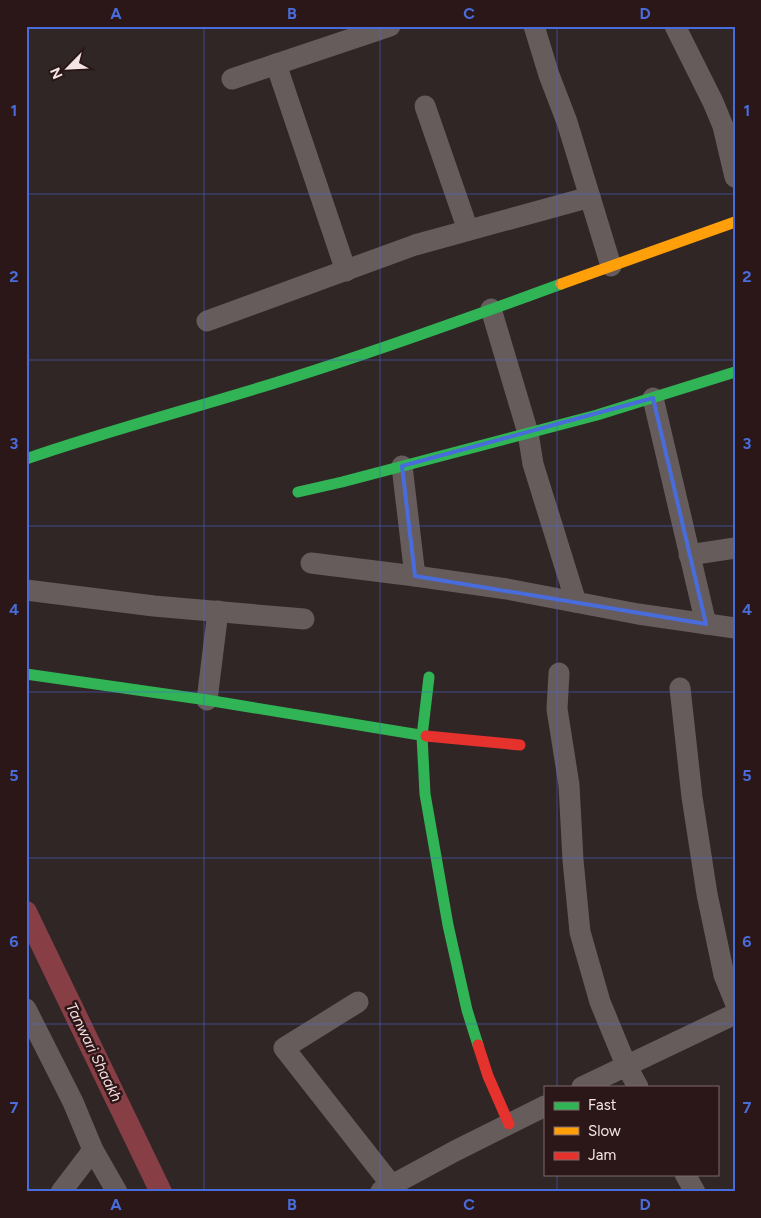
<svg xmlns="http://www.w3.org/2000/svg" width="761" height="1218" viewBox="0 0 761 1218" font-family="Figtree,sans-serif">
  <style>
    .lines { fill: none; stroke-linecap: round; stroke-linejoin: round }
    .canal { stroke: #873e45; stroke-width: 22 }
    .street { stroke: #665c5c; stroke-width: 21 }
    .fast { stroke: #30b455; stroke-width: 11 }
    .slow { stroke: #ff9f0a; stroke-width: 11 }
    .jam { stroke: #e5322d; stroke-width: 11 }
    .marked { fill: none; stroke: #486cdb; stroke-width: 4; stroke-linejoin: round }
    .grid { fill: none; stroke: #486cdb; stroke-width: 1; stroke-opacity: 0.55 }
    .labels { text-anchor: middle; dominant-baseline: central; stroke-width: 5; stroke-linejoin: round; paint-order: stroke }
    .water-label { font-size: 15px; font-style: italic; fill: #f7ddde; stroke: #2c1718 }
    .neatline { fill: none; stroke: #486cdb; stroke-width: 2 }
    .grid-label { font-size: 16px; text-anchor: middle; font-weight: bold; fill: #486cdb }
  </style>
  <rect width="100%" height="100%" fill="#312626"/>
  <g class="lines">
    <path class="canal" d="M26 912 161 1192"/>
    <g class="street">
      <path d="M534 26 549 75 567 122 611 266"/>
      <path d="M675 26 713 102 723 126 735 177"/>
      <path d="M276 64 346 271"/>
      <path d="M232 79 390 26"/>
      <path d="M425 106 468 230"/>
      <path d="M491 309 528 433 533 464 576 602"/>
      <path d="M207 321 415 245 590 197"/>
      <path d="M653 398 706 624"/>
      <path d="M402 466 415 576"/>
      <path d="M689 555 735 548"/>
      <path d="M311 563 415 576 507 589 638 614 735 628"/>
      <path d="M26 590 154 606 304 619"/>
      <path d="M559 673 557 709 569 785 573 860 580 932 600 1002 626 1065 638 1087"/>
      <path d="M680 688 692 797 707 894 724 975 735 1002"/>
      <path d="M207 700 218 611"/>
      <path d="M358 1002 284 1048 397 1192"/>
      <path d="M26 1009 73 1102 93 1150 117 1192"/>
      <path d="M582 1087 735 1014"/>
      <path d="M685 1174 695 1192"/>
      <path d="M381 1191 455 1151 545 1106"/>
      <path d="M61 1192 93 1150"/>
    </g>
    <g class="fast">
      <path d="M26 459C115 428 207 405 297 376 386 348 474 316 561 284"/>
      <path d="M298 492 342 482 597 415 735 372"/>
      <path d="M26 674 207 700 426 736"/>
      <path d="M429 677 422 736 425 794 448 925 467 1010 478 1045"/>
    </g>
    <path class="slow" d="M561 284 735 222"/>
    <g class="jam">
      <path d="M426 736 520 745"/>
      <path d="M478 1045 488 1076 509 1124"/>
    </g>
  </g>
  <path class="marked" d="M653 398 706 624 415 576 402 466Z"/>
  <path class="grid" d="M204 26V1192M380 26V1192M557 26V1087M26 194H735M26 360H735M26 526H735M26 692H735M26 858H735M26 1024H735M557 1174V1192"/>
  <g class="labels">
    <g class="water-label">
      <text transform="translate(94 1052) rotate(64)">Tanwari Shaakh</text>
    </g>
  </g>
  <rect width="761" height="1218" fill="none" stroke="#2c1718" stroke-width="55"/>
  <rect x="544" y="1086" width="175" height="90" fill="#2c1718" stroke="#7c696a"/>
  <rect x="554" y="1102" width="25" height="8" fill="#30b455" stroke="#7c696a"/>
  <text x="588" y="1110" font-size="15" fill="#f4e5e5">Fast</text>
  <rect x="554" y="1127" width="25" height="8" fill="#ff9f0a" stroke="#7c696a"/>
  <text x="588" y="1136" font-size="15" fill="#f4e5e5">Slow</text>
  <rect x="554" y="1152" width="25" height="8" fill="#e5322d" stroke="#7c696a"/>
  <text x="588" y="1160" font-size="15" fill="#f4e5e5">Jam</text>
  <g transform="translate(68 68) rotate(246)" stroke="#2c1718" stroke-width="4" paint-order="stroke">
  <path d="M0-4L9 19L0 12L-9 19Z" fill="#f4e5e5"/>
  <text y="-8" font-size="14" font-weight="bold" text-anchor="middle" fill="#f4e5e5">N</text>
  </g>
  <rect x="28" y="28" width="706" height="1162" class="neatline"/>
  <g class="grid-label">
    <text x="116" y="19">A</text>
    <text x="292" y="19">B</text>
    <text x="469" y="19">C</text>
    <text x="645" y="19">D</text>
    <text x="14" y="116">1</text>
    <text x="747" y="116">1</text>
    <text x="14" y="282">2</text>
    <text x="747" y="282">2</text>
    <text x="14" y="449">3</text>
    <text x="747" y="449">3</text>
    <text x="14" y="615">4</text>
    <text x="747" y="615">4</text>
    <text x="14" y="781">5</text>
    <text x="747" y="781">5</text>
    <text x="14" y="947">6</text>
    <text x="747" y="947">6</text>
    <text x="14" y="1113">7</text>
    <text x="747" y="1113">7</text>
    <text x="116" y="1210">A</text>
    <text x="292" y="1210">B</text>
    <text x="469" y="1210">C</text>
    <text x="645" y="1210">D</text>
  </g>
</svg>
